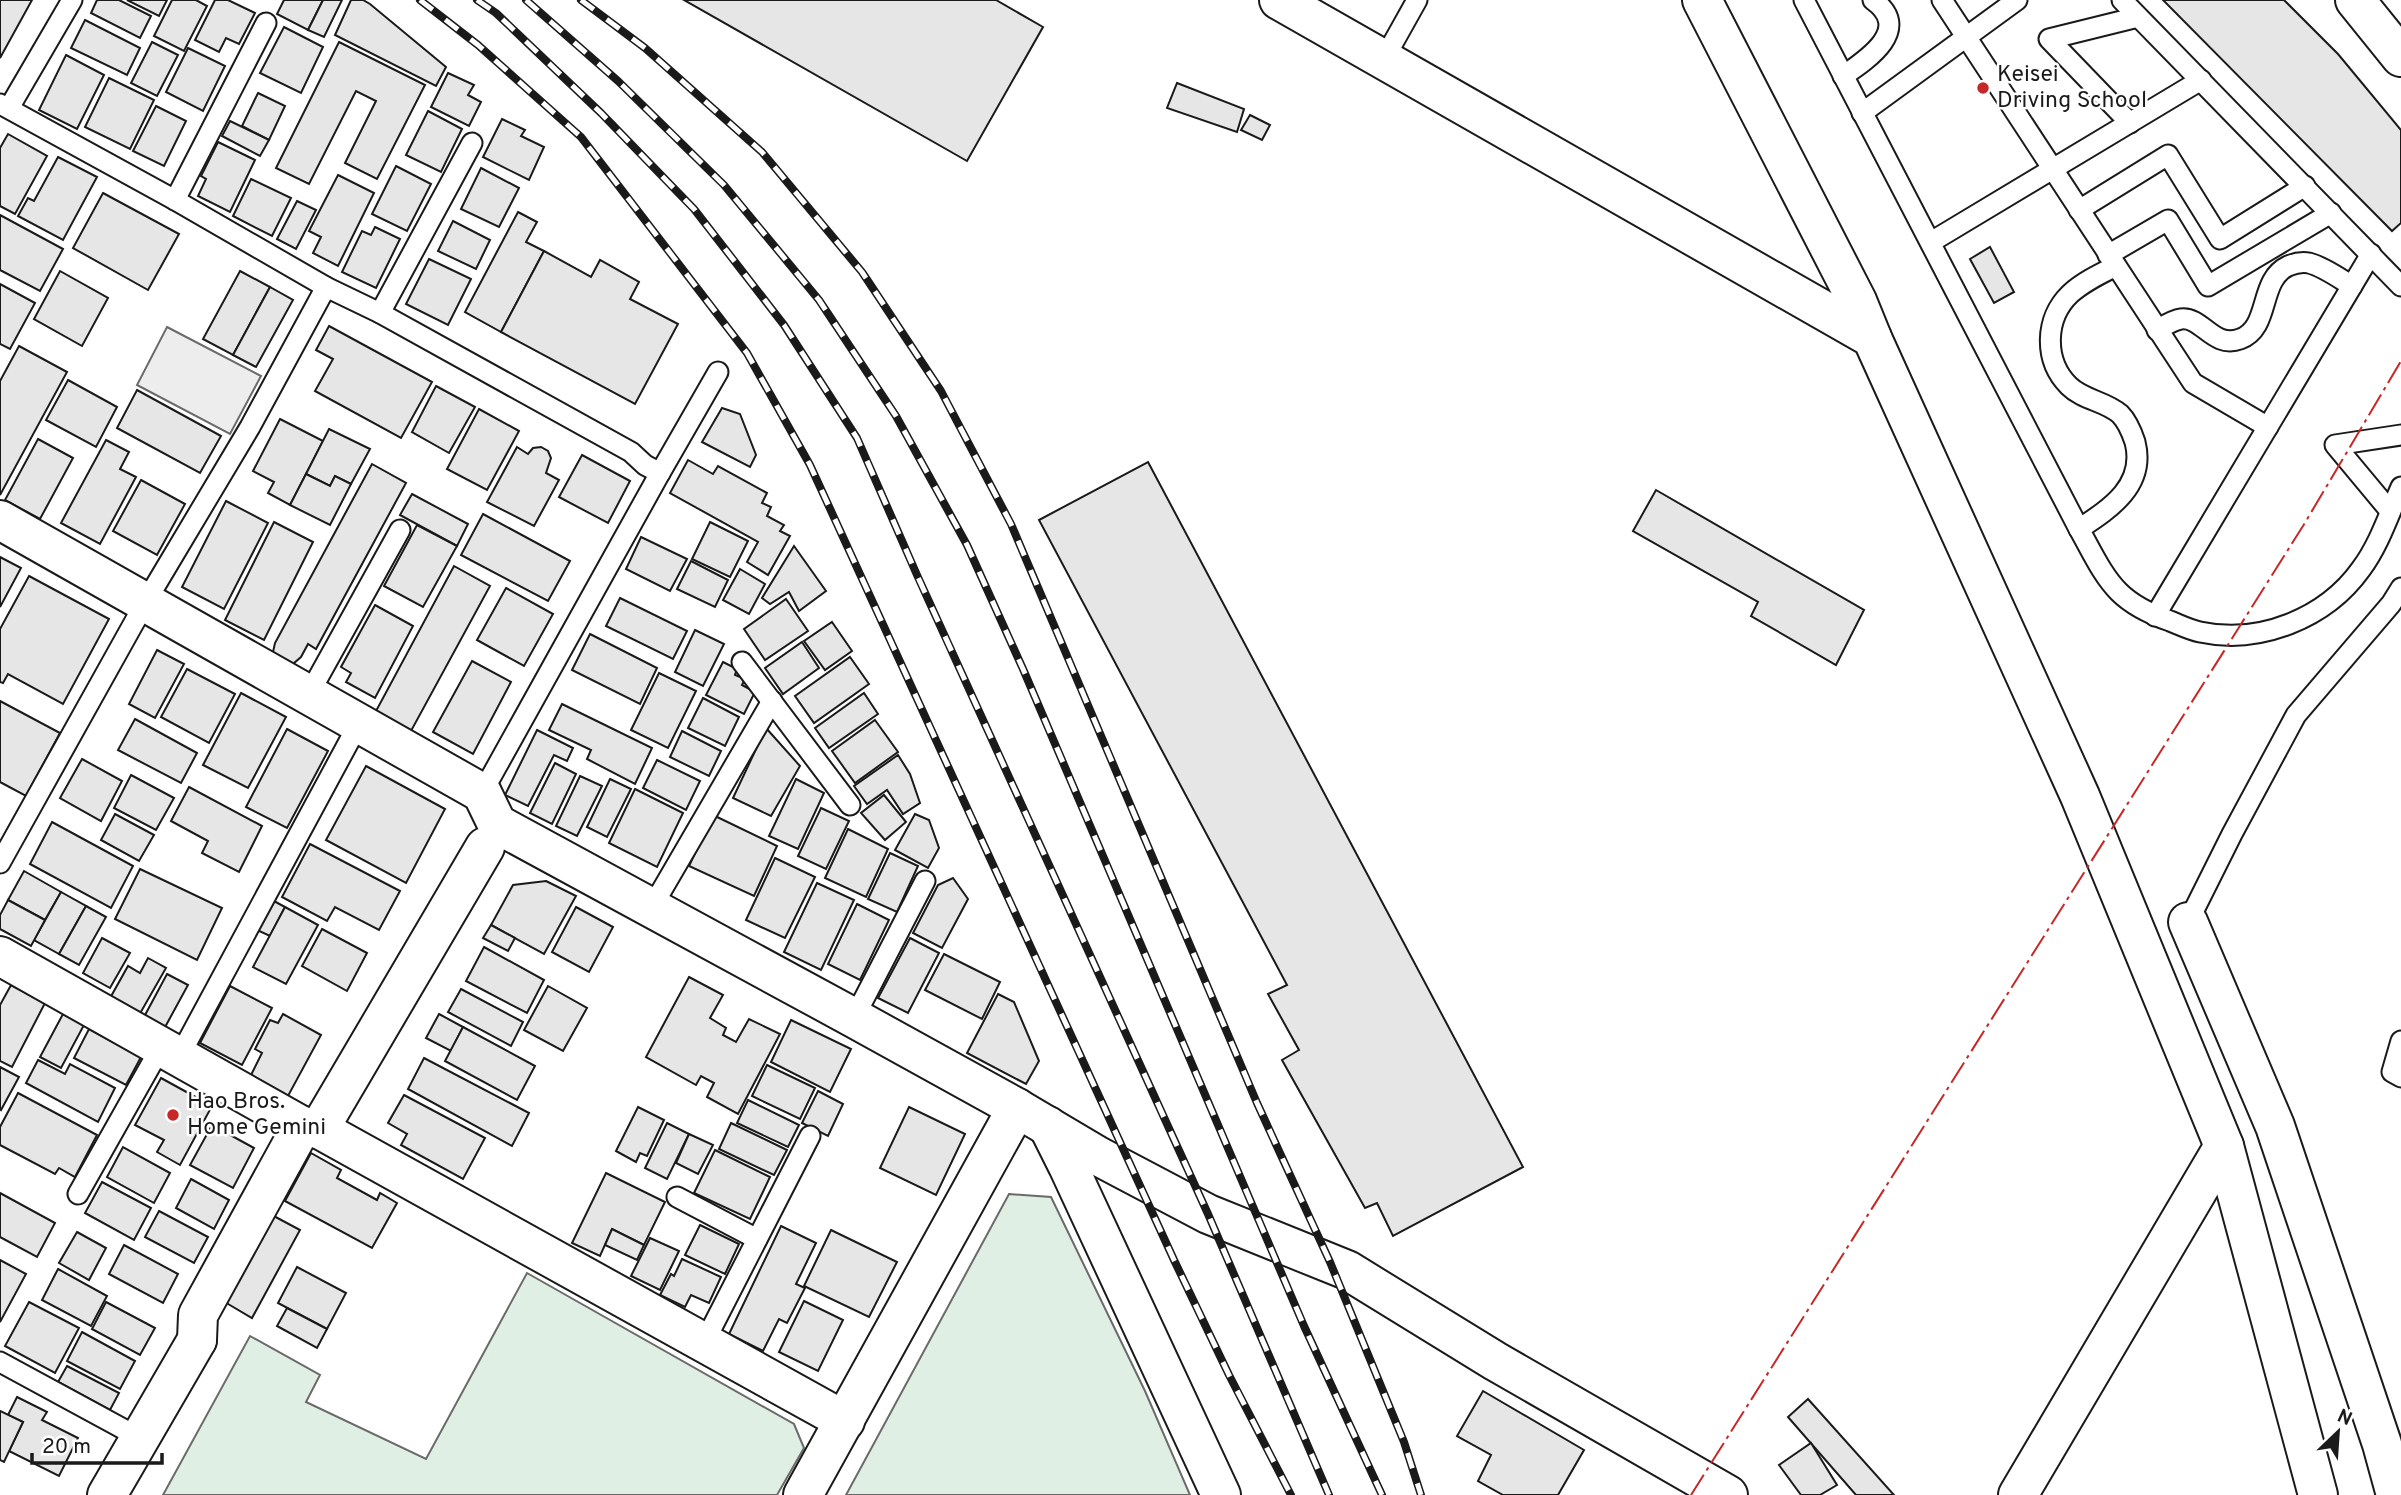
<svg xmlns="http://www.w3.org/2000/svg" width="2401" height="1495" viewBox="0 0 2401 1495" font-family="Overpass,sans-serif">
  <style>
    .green { fill: #e0efe3; stroke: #6a6a6a; stroke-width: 2 }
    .parking { fill: #ededed; stroke: #6a6a6a; stroke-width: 2 }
    .building { fill: #e6e6e6; stroke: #1a1a1a; stroke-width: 2 }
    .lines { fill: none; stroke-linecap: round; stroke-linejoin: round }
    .lane-casing { stroke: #1a1a1a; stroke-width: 23 }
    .street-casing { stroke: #1a1a1a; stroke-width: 42 }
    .secondary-casing { stroke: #1a1a1a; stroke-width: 42 }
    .lane { stroke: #fff; stroke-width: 19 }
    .street { stroke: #fff; stroke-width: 38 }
    .secondary { stroke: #fff; stroke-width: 38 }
    .rail-casing { stroke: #1a1a1a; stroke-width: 8 }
    .rail { stroke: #fff; stroke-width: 5; stroke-dasharray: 16; stroke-linecap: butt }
    .power { stroke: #c62828; stroke-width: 2; stroke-dasharray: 24 5 3.5 5; stroke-linecap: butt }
    .poi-dot { fill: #c62828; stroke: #fff; stroke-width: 2.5 }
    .labels { text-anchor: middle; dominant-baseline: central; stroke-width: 5; stroke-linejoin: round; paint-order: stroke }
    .poi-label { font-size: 23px; fill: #1a1a1a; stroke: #fff; text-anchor: start }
  </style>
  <rect width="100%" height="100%" fill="#fff"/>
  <g class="green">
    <path d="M1009 1194 1051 1197 1145 1391 1190 1495H846Z"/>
    <path d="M527 1273 794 1424 804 1448 777 1495H163L250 1336 320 1375 306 1402 426 1459Z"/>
  </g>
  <path class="parking" d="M167 327 261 376 230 434 137 385Z"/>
  <g class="building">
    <path d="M0 0H32L0 58Z"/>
    <path d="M97 0H119L151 16 140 38 91 13Z"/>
    <path d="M127 0H167L159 16Z"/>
    <path d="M172 0H196L207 6 184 51 154 36Z"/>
    <path d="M215 0H228L255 13 239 44 226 38 219 52 195 40Z"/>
    <path d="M284 0H323L308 30 277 14Z"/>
    <path d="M323 0H342L324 37 308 30Z"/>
    <path d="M351 0H363L370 4 446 67 436 86 335 35Z"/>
    <path d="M684 0H996L1043 27 967 161Z"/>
    <path d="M2163 0H2284L2338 54 2401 130V223L2392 231Z"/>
    <path d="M85 20 140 48 127 75 71 48Z"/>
    <path d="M284 27 323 47 301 93 260 73Z"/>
    <path d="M152 42 178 55 157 96 131 83Z"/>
    <path d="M339 42 425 85 377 179 345 163 376 101 356 91 309 184 276 168Z"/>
    <path d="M188 48 225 66 203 111 166 92Z"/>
    <path d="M66 55 104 75 77 129 39 110Z"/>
    <path d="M448 73 474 85 468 95 481 102 469 126 431 107Z"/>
    <path d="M109 78 154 100 130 149 85 127Z"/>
    <path d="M1177 83 1244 109 1237 132 1167 108Z"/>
    <path d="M258 93 285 106 269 140 242 126Z"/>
    <path d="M156 106 186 121 164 166 133 151Z"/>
    <path d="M428 111 462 129 441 172 406 155Z"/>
    <path d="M1250 115 1270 125 1262 140 1241 130Z"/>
    <path d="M502 119 525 130 521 136 544 147 529 180 483 157Z"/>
    <path d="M230 121 269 140 260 156 222 136Z"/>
    <path d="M8 134 47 156 15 214 0 206V148Z"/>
    <path d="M218 142 255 160 230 212 198 196 206 179 201 176Z"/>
    <path d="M58 157 97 177 63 240 18 216 28 198 34 201Z"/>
    <path d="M396 166 431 184 407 231 372 214Z"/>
    <path d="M481 168 519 188 499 227 461 209Z"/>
    <path d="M338 175 374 193 338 266 313 253 321 237 309 231Z"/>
    <path d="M251 179 291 198 272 236 233 216Z"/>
    <path d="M103 193 179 234 148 290 73 248Z"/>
    <path d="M297 201 316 210 296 249 277 239Z"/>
    <path d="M518 212 537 222 526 242 544 251 501 332 465 312Z"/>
    <path d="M0 215 63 249 40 291 0 270Z"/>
    <path d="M453 221 490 240 476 269 438 251Z"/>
    <path d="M375 227 400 239 376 288 342 272 362 231 371 235Z"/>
    <path d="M1990 247 2014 292 1994 303 1970 259Z"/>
    <path d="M544 251 591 277 600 260 639 282 630 299 678 324 635 404 501 332Z"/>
    <path d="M429 259 471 279 448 325 406 304Z"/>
    <path d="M60 271 108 298 82 346 34 319Z"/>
    <path d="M240 271 270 287 233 355 203 339Z"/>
    <path d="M0 284 35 303 10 349 0 344Z"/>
    <path d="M270 287 293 300 256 367 233 355Z"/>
    <path d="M329 326 432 382 401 438 315 391 333 359 316 350Z"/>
    <path d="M19 346 67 372 0 495V381Z"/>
    <path d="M68 380 117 407 96 447 46 420Z"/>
    <path d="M436 386 475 407 449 453 412 432Z"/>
    <path d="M137 390 221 436 200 473 117 428Z"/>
    <path d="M722 408 740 414 756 455 750 467 702 442Z"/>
    <path d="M479 409 519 431 487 490 447 469Z"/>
    <path d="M280 419 323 441 290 505 268 493 274 482 253 471Z"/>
    <path d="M329 429 370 449 351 484 335 476 330 486 306 474Z"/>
    <path d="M38 439 73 458 40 519 5 500Z"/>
    <path d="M106 440 129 452 120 469 136 477 100 544 61 523Z"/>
    <path d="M517 447 528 454 533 448 541 447 548 451 551 458 546 473 559 480 534 526 487 502Z"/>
    <path d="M582 455 630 481 608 523 559 497Z"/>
    <path d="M688 460 713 474 718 466 767 493 762 503 771 507 767 516 784 525 780 531 790 536 768 575 747 562 758 542 670 493Z"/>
    <path d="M1148 462 1523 1167 1393 1236 1377 1203 1365 1208 1282 1060 1299 1050 1268 994 1287 985 1039 520Z"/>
    <path d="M372 464 406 483 316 649 308 644 301 657 294 663 285 665 277 660 273 652 275 643Z"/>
    <path d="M306 474 330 486 335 476 351 484 330 525 290 505Z"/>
    <path d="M141 480 185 504 157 555 113 531Z"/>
    <path d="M1656 490 1864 610 1836 665 1751 616 1758 602 1633 531Z"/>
    <path d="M412 494 468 524 457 546 400 515Z"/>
    <path d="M226 501 268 523 224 609 182 587Z"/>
    <path d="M483 514 570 561 548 601 461 555Z"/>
    <path d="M274 522 313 542 264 640 225 620Z"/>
    <path d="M710 522 748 541 730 577 692 559Z"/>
    <path d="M417 525 457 546 423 607 384 586Z"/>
    <path d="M641 537 687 559 670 591 626 569Z"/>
    <path d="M794 546 826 591 799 611 789 592 770 604 762 598Z"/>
    <path d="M0 557 21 568 0 607Z"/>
    <path d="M691 561 728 580 715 607 677 589Z"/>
    <path d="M454 566 490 586 411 731 376 711Z"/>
    <path d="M740 569 765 584 749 614 723 600Z"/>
    <path d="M29 576 109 619 63 704 8 674 3 683 0 682V629Z"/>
    <path d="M506 588 553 614 524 666 477 640Z"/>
    <path d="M620 598 687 631 673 659 606 626Z"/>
    <path d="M786 599 808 631 765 660 744 629Z"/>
    <path d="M375 605 413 626 375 698 346 682 351 673 341 667Z"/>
    <path d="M832 622 852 651 825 670 804 641Z"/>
    <path d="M695 630 724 644 703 686 675 672Z"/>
    <path d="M590 634 657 668 640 704 572 670Z"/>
    <path d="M802 642 819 668 783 694 765 668Z"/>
    <path d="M157 650 184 664 155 718 129 704Z"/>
    <path d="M850 657 869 684 814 723 795 696Z"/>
    <path d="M472 661 511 682 473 754 433 732Z"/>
    <path d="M723 662 737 669 735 675 745 679 742 685 755 692 744 714 706 695Z"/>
    <path d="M187 669 235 694 209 743 161 717Z"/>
    <path d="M659 673 696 691 668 748 631 730Z"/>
    <path d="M241 693 286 717 248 788 203 765Z"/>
    <path d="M864 693 878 714 829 748 815 728Z"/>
    <path d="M703 698 739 717 725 746 688 728Z"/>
    <path d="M0 701 60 733 26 796 0 782Z"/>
    <path d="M562 704 652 748 635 784 587 759 591 750 549 730Z"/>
    <path d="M135 719 197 753 181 783 118 750Z"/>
    <path d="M875 720 898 752 855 783 832 751Z"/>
    <path d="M766 728 800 766 771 816 733 798Z"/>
    <path d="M287 729 328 751 287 828 246 807Z"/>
    <path d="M537 730 573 748 567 761 554 755 528 806 505 795Z"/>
    <path d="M682 731 721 751 709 776 670 757Z"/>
    <path d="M898 755 910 774 920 803 903 814 887 790 867 804 854 786Z"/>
    <path d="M82 759 122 781 101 821 60 798Z"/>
    <path d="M657 760 700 781 686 810 643 788Z"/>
    <path d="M555 763 576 774 552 824 530 813Z"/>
    <path d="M366 766 445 809 406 883 326 840Z"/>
    <path d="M131 775 174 798 156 830 114 808Z"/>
    <path d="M580 776 602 786 577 836 556 826Z"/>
    <path d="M610 779 631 789 607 837 587 827Z"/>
    <path d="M796 779 824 793 798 849 769 836Z"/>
    <path d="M189 787 262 826 239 872 202 853 208 841 171 821Z"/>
    <path d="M635 789 683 813 657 867 609 843Z"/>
    <path d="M884 795 906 822 885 840 861 813Z"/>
    <path d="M821 808 849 821 826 869 798 856Z"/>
    <path d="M115 814 154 835 139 861 101 840Z"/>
    <path d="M915 814 929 820 939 848 928 868 895 850Z"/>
    <path d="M713 815 777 846 754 896 689 866Z"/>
    <path d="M52 822 133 866 111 908 30 864Z"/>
    <path d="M848 829 888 849 866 897 825 878Z"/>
    <path d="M310 844 400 891 379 930 335 907 327 921 282 897Z"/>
    <path d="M890 853 918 866 897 912 868 899Z"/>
    <path d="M775 858 815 877 785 938 746 920Z"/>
    <path d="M140 869 222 908 197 960 115 919Z"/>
    <path d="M24 871 61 892 45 920 8 900Z"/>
    <path d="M953 878 968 899 942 948 913 933 938 885Z"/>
    <path d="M546 881 576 896 544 954 491 925 513 885Z"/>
    <path d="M817 883 854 900 821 970 784 952Z"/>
    <path d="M61 892 86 906 59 954 34 940Z"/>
    <path d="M8 900 45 920 31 946 0 929V915Z"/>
    <path d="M272 900 285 907 270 936 257 930Z"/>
    <path d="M857 904 889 920 860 980 828 964Z"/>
    <path d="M86 906 106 917 79 965 59 954Z"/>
    <path d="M285 907 318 925 286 984 253 967Z"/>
    <path d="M576 907 613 927 589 972 552 952Z"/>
    <path d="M491 925 515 938 508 951 483 938Z"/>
    <path d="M322 929 367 953 347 991 302 966Z"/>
    <path d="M102 938 130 953 110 988 83 973Z"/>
    <path d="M910 938 939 953 908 1013 878 998Z"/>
    <path d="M484 947 544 980 527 1013 466 981Z"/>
    <path d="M944 954 1000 982 982 1019 925 990Z"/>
    <path d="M148 958 166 968 138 1017 109 1000 128 966 140 973Z"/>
    <path d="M167 974 188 985 164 1029 144 1017Z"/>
    <path d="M689 977 723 995 710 1018 726 1028 723 1035 736 1042 749 1019 780 1034 738 1114 707 1097 714 1083 701 1076 696 1085 646 1057Z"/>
    <path d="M11 985 45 1003 12 1067 0 1061V1005Z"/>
    <path d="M230 986 272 1008 242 1065 200 1043Z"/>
    <path d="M548 986 587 1008 563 1051 524 1030Z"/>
    <path d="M461 989 523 1022 511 1046 448 1012Z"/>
    <path d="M998 994 1014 1002 1039 1061 1026 1084 967 1053Z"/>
    <path d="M63 1014 84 1025 61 1068 40 1057Z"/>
    <path d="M283 1014 321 1035 288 1096 251 1075 262 1053 255 1049 270 1020 278 1023Z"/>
    <path d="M439 1014 463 1027 451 1051 426 1038Z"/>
    <path d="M791 1020 851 1049 830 1092 771 1062Z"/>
    <path d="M463 1027 535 1066 517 1100 445 1061Z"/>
    <path d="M89 1029 141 1057 126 1085 74 1058Z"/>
    <path d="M424 1058 529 1113 512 1146 408 1089Z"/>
    <path d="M38 1060 65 1074 70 1064 115 1088 98 1122 26 1083Z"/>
    <path d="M767 1065 815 1088 800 1119 752 1096Z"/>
    <path d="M0 1067 19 1077 1 1110 0 1109Z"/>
    <path d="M161 1078 212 1106 180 1165 157 1152 164 1140 135 1125Z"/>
    <path d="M818 1091 843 1104 828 1136 802 1123Z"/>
    <path d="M18 1093 97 1135 75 1177 59 1168 55 1174 0 1145V1127Z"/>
    <path d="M404 1095 485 1138 463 1179 401 1145 407 1134 388 1123Z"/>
    <path d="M748 1100 799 1125 788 1147 737 1123Z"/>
    <path d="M638 1107 664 1120 647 1156 640 1153 636 1162 616 1151Z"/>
    <path d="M909 1107 965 1134 936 1195 880 1168Z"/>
    <path d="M667 1123 689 1134 667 1179 645 1168Z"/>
    <path d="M731 1123 787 1150 774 1175 719 1149Z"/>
    <path d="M212 1125 254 1148 233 1188 190 1165Z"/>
    <path d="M689 1134 713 1145 698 1174 676 1163Z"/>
    <path d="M123 1147 170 1173 154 1203 107 1177Z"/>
    <path d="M715 1150 770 1177 750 1219 694 1193Z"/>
    <path d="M311 1153 341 1170 337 1178 377 1200 380 1193 397 1203 372 1248 285 1201Z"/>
    <path d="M606 1173 665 1202 644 1245 612 1229 600 1256 572 1243Z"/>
    <path d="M191 1179 229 1200 214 1229 176 1208Z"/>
    <path d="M102 1182 151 1208 134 1240 85 1213Z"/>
    <path d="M0 1193 55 1223 37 1257 0 1237Z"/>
    <path d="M159 1211 208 1237 194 1263 145 1237Z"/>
    <path d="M270 1214 300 1230 252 1318 223 1301Z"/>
    <path d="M700 1225 739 1244 725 1274 685 1255Z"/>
    <path d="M781 1226 816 1243 796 1284 805 1288 787 1323 779 1319 763 1351 729 1334Z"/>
    <path d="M612 1229 644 1245 637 1260 605 1245Z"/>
    <path d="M831 1230 897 1262 869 1317 804 1286Z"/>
    <path d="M77 1232 106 1248 89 1280 59 1263Z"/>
    <path d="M650 1238 679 1251 660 1290 631 1276Z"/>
    <path d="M124 1245 178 1274 163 1303 109 1274Z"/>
    <path d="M682 1259 721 1277 709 1303 691 1295 685 1307 660 1295 671 1274 674 1276Z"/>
    <path d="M0 1260 26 1274 0 1322Z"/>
    <path d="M297 1267 346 1293 327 1329 278 1303Z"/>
    <path d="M58 1269 107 1296 91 1326 42 1300Z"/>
    <path d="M804 1301 843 1320 818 1371 779 1352Z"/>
    <path d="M29 1302 79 1328 55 1373 5 1346Z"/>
    <path d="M106 1302 155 1328 140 1355 92 1329Z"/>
    <path d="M287 1308 327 1329 317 1348 277 1326Z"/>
    <path d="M82 1332 135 1361 120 1389 67 1361Z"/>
    <path d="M67 1366 119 1393 110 1410 58 1382Z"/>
    <path d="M1483 1391 1584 1450 1558 1495H1503L1478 1481 1491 1455 1457 1436Z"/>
    <path d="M17 1397 47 1412 42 1420 78 1438 59 1476 9 1451 23 1422 8 1415Z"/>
    <path d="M1808 1399 1894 1495H1856L1788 1417Z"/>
    <path d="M0 1411 23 1422 4 1462 0 1460Z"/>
    <path d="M1811 1443 1837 1485 1820 1495H1801L1779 1465Z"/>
  </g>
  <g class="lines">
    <g class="lane-casing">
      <g id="lane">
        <path d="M1804 0 2079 529C2091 550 2102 575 2119 592 2132 605 2153 615 2170 621 2180 625 2190 630 2200 632 2260 645 2326 618 2361 569 2379 545 2389 514 2401 487"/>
        <path d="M1942 0 2193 383 2268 427"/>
        <path d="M2122 0 2401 286"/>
        <path d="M1384 59 1417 0"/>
        <path d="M1843 76C1868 59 1913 29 1873 0"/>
        <path d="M0 104 175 200 326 287 380 313 631 452 645 465 660 473 482 793"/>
        <path d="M9 108 72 0"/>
        <path d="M1862 113 2017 0"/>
        <path d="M2130 123 2049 39 2138 17"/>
        <path d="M175 200 266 23"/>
        <path d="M2079 210 2168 155 2220 239 2305 186"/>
        <path d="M1931 242 2201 80"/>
        <path d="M2108 255 2168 220 2208 286 2331 213"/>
        <path d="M380 313 472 143"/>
        <path d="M2157 330C2164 326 2173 320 2181 319 2202 316 2213 349 2240 339 2271 328 2258 280 2288 266 2295 263 2303 262 2309 263 2324 267 2339 278 2352 286"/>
        <path d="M660 473 718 372"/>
        <path d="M2390 511 2335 445 2401 435"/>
        <path d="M2079 529C2111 508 2146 485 2135 442 2132 433 2127 421 2120 414 2105 401 2083 400 2069 386 2043 360 2045 318 2070 294 2083 282 2100 274 2116 266"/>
        <path d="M2155 616 2371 254"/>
        <path d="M742 662 850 805"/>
        <path d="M309 694 400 530"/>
        <path d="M0 863 145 603 250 427 326 287"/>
        <path d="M652 907 772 701"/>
        <path d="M2188 922 2232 834 2296 715 2391 604 2401 588"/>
        <path d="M854 1018 925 881"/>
        <path d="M2401 1041 2392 1072 2401 1077"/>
        <path d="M179 1057 359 723"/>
        <path d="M78 1194 161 1047"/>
        <path d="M677 1197 757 1239"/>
        <path d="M704 1343 810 1136"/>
        <path d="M0 1362 140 1438"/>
      </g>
    </g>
    <g class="street-casing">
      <g id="street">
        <path d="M1279 0 1872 338 2080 796 2224 1146 2018 1495"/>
        <path d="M1702 0 1857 301 1872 338"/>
        <path d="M0 520 482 793 497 824 854 1018 1017 1108 1098 1156 1208 1214 1347 1270 1495 1361 1728 1495"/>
        <path d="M2188 922 2275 1126 2382 1444 2396 1495"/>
        <path d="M0 956 302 1126"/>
        <path d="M1048 1126 1068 1166 1221 1495"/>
        <path d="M319 1129 845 1421"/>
        <path d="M2224 1146 2318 1495"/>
        <path d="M197 1340 198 1315 302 1126 319 1129 324 1121"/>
        <path d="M803 1495 1017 1108"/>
      </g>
    </g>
    <g class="secondary-casing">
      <g id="secondary">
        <path d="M2355 0 2401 57"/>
        <path d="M325 1119 485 847"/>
        <path d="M107 1495 197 1340"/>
      </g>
    </g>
    <use href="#lane" class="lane"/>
    <use href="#street" class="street"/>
    <use href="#secondary" class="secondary"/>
    <g class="rail-casing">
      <g id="rail">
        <path d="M420 0 478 45 581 137 747 353 810 465 1174 1260 1229 1375 1291 1495"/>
        <path d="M477 0 496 13 601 113 694 209 784 325 857 438 917 575 1208 1214 1329 1495"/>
        <path d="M526 0 618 81 724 185 819 300 896 416 967 545 1023 669 1304 1326 1382 1495"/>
        <path d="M581 0 645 48 762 152 862 272 941 391 1011 524 1257 1103 1330 1262 1404 1442 1421 1495"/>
      </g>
    </g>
    <use href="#rail" class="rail"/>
    <path class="power" d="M1691 1495 2303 526 2401 361"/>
  </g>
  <g class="poi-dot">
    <circle cx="1983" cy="88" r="7"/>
    <circle cx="173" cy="1115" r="7"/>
  </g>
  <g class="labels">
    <g class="poi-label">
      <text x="1997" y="75">Keisei<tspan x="1997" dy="26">Driving School</tspan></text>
      <text x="187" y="1102">Hao Bros.<tspan x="187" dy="26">Home Gemini</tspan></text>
    </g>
  </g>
  <g transform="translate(2338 1432) rotate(25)" stroke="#ffffff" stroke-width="5" paint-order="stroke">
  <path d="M0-5L12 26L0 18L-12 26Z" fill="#1a1a1a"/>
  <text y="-10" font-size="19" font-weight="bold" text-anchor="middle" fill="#1a1a1a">N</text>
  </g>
  <path d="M32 1453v10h130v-10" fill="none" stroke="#1a1a1a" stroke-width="3.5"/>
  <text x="42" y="1453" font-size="21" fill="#1a1a1a" stroke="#ffffff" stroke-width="5" paint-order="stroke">20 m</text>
</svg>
